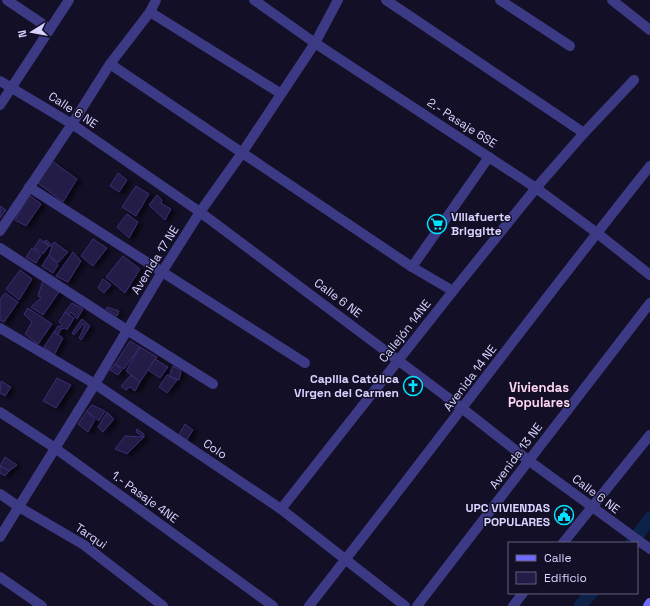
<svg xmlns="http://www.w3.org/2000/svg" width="650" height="606" viewBox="0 0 650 606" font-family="'Space Grotesk',sans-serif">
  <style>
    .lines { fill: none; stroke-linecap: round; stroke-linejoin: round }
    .canal { stroke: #0c2248; stroke-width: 13 }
    .building { fill: #241b47; stroke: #3b2d73; filter: url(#shadow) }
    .minor { stroke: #3d3a85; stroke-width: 10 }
    .secondary { stroke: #6f6bff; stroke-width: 10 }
    .labels { text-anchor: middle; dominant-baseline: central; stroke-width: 3; stroke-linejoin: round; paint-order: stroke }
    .street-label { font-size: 12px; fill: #d9d4ff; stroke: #130f26 }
    .poi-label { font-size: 12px; font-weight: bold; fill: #d9d4ff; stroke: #130f26; text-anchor: end }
    .neighbourhood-label { font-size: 13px; font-weight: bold; fill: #ffd6f0; stroke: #130f26 }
  </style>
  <defs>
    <filter id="shadow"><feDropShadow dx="4.5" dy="2.5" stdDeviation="2" flood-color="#0009"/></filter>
  </defs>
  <rect width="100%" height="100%" fill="#130f26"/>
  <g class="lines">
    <g class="canal">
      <path d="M632 543 650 518"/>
      <path d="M580 606 591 593"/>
    </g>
  </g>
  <g class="building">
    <path d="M52 161 77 179 63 202 38 183Z"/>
    <path d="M118 173 127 180 119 192 110 186Z"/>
    <path d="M136 186 149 194 136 216 122 207Z"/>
    <path d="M29 195 41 204 26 226 15 220Z"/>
    <path d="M157 195 162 200 161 203 171 209 165 220 149 205Z"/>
    <path d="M0 206 6 210 0 218Z"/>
    <path d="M127 214 138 222 129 238 117 227Z"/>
    <path d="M40 239 49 246 43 254 34 248Z"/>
    <path d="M93 239 107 248 93 266 81 256Z"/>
    <path d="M46 240 52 245 54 242 68 252 58 263 49 255 52 247 44 242Z"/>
    <path d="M32 248 41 255 36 263 26 257Z"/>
    <path d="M73 252 81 261 68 282 56 276Z"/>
    <path d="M49 255 58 265 53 273 42 266Z"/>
    <path d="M123 256 140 269 125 293 106 277Z"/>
    <path d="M20 270 32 279 19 300 6 289Z"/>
    <path d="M103 279 111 285 104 293 98 288Z"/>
    <path d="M43 280 59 292 43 315 31 307 41 298 38 296Z"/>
    <path d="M5 293 18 302 4 322 0 320V299Z"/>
    <path d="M72 303 83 309 77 319 71 312 69 315 65 312Z"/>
    <path d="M107 307 119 311 117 316 106 309Z"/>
    <path d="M28 308 52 324 38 344 25 334 32 322 24 314Z"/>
    <path d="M65 312 74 318 67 330 66 328 61 329 58 335 54 332 58 326 60 327 62 325 59 322Z"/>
    <path d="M82 319 90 326 81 340 79 338 85 325 83 324 74 335 72 333Z"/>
    <path d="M54 332 63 338 54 355 44 347Z"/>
    <path d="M130 341 140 347 124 369 115 364Z"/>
    <path d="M140 347 157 357 140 382 126 371Z"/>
    <path d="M155 359 168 367 160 378 148 370Z"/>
    <path d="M115 364 122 370 118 375 110 370Z"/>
    <path d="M173 366 181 371 179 380 169 376Z"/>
    <path d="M131 375 140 382 135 391 130 387 126 390 121 386Z"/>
    <path d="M167 375 177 380 167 393 159 387Z"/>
    <path d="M57 378 71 385 56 408 43 401Z"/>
    <path d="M1 381 11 387 5 396 0 393Z"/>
    <path d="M92 405 105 411 99 421 87 411Z"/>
    <path d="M87 411 95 420 88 432 78 424Z"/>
    <path d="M107 412 114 419 103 432 98 427Z"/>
    <path d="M185 424 193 430 186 441 178 436Z"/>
    <path d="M137 429 144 434V437L136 432Z"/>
    <path d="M125 436 144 437 127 454 115 449Z"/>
    <path d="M5 457 17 465 9 471 0 466Z"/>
    <path d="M0 466 9 471 5 476 0 473Z"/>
  </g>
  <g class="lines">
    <g class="minor">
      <path d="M7 0 50 29"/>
      <path d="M254 0 315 43 536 188 597 233 650 275"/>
      <path d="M386 0 584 133"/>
      <path d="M500 0 570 46"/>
      <path d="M612 0 650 30"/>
      <path d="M150 12 280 93"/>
      <path d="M110 64 412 267 453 291"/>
      <path d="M0 81 72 124 200 212 463 409 528 460 650 549"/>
      <path d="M0 105 69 0"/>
      <path d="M29 187 305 363"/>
      <path d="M0 231 72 124 110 64 150 12 156 0"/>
      <path d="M0 248 127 330 213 384"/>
      <path d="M412 267 489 157"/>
      <path d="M0 328 95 384 281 509 405 606"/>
      <path d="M0 412 55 448 273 606"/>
      <path d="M0 494 19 507 84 545 163 606"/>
      <path d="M281 509 453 291 536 188 584 133 634 80"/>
      <path d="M0 537 95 384 162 272 200 212 242 153 315 43 338 0"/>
      <path d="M563 543 650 435"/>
      <path d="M0 577 42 606"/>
      <path d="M309 606C424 460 534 311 650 166"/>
      <path d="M417 606 650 303"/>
      <path d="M513 606 523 593"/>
    </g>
    <path class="secondary" d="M648 606 650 603"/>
  </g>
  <defs>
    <g id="supermarket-ring" transform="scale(1)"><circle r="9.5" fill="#130f26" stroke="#00e5ff" stroke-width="1.5"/><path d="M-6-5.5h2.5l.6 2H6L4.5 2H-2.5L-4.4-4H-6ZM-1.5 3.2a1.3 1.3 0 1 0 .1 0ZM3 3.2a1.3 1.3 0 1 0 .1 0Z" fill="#00e5ff"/></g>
    <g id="church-ring" transform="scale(1)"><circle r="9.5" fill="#130f26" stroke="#00e5ff" stroke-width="1.5"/><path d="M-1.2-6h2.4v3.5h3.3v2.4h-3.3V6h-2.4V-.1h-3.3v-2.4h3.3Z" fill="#00e5ff"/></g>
    <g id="civic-ring" transform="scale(1)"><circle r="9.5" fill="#130f26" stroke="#00e5ff" stroke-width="1.5"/><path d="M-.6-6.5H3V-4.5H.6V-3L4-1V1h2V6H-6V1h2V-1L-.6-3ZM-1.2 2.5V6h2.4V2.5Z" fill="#00e5ff"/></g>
  </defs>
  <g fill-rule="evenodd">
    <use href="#supermarket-ring" x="437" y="224"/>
    <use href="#church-ring" x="413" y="386"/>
    <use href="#civic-ring" x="564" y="515"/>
  </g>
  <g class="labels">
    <g class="street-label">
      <text transform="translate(73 110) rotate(33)">Calle 6 NE</text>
      <text transform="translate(462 123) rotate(33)">2.- Pasaje 6SE</text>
      <text transform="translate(155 260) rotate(-58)">Avenida 17 NE</text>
      <text transform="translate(338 298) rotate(37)">Calle 6 NE</text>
      <text transform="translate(405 331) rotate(-52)">Callejón 14NE</text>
      <text transform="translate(470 378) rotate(-53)">Avenida 14 NE</text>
      <text transform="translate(215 449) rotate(34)">Colo</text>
      <text transform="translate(516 456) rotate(-53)">Avenida 13 NE</text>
      <text transform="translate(596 494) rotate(37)">Calle 6 NE</text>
      <text transform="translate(145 497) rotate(36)">1.- Pasaje 4NE</text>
      <text transform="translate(91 536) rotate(34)">Tarqui</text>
    </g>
    <g class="poi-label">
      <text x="451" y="217" text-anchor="start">Villafuerte<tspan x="451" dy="14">Briggitte</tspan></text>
      <text x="399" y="379">Capilla Católica<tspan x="399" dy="14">Virgen del Carmen</tspan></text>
      <text x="550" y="508">UPC VIVIENDAS<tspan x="550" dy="14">POPULARES</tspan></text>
    </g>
    <g class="neighbourhood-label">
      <text x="539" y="387">Viviendas<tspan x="539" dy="15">Populares</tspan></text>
    </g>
  </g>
  <rect x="508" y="542" width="130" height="52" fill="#130f26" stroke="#625e7d"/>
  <rect x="516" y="555" width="20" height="6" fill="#6f6bff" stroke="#625e7d"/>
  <text x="544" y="562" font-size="12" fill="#d9d4ff">Calle</text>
  <rect x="516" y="572" width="20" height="12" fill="#241b47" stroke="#625e7d"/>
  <text x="544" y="582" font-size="12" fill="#d9d4ff">Edificio</text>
  <g transform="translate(32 32) rotate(259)" stroke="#130f26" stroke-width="3" paint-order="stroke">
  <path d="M0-3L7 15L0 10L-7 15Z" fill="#d9d4ff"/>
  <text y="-6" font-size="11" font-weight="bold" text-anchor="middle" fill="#d9d4ff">N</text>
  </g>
</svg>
